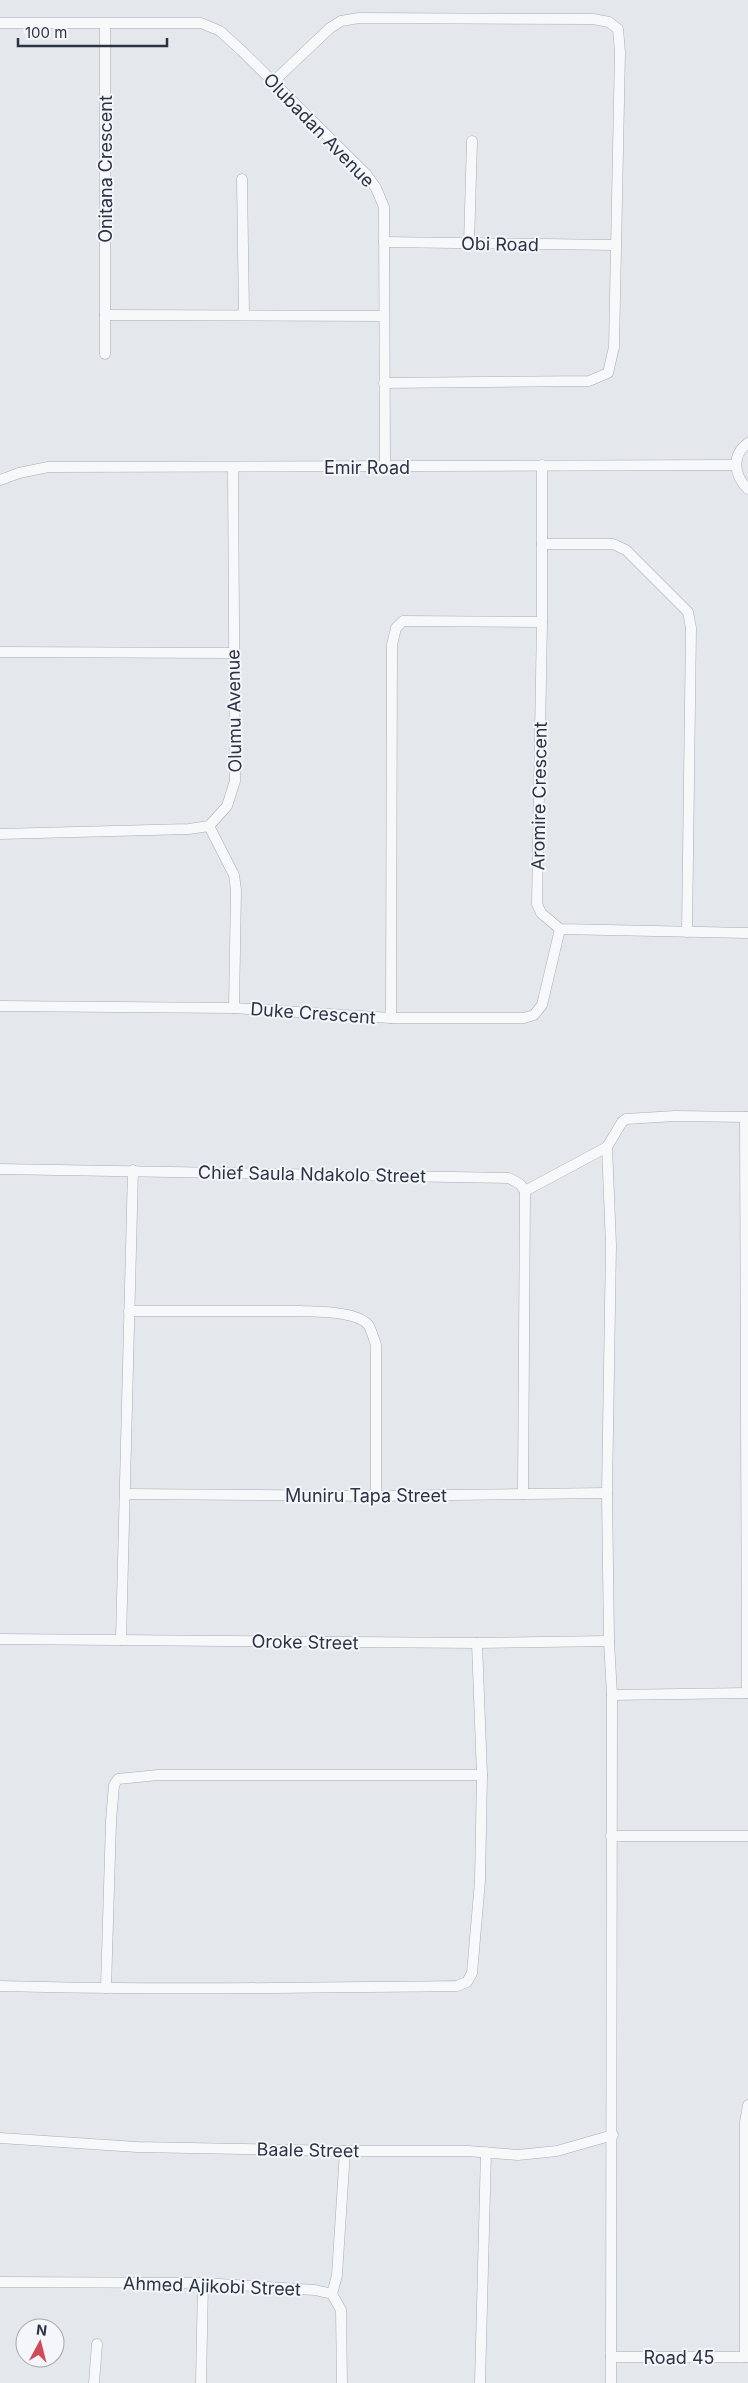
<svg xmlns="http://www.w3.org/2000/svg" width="748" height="2383" viewBox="0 0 748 2383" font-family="Inter,sans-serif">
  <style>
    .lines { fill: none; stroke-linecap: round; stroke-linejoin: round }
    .street-casing { stroke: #a9aeb7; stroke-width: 11 }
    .street { stroke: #f7f8fa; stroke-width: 10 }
    .labels { text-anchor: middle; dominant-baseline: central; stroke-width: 4; stroke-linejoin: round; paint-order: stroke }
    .street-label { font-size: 18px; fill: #2b3445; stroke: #f4f6f9 }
  </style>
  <rect width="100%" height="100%" fill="#e4e7ec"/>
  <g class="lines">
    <g class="street-casing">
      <g id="street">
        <path d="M0 23H201L220 31 242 51 366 174 376 188 384 207 385 467"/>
        <path d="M273 82 330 28 341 21 359 18 593 19 609 22 618 29 620 52 614 347 608 373 589 381 384 383"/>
        <path d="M242 179 244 315"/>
        <path d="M384 242 615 245"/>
        <path d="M469 244 472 141"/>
        <path d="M105 315 384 316"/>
        <path d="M105 354V24"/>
        <path d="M748 443C731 455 734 476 748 489"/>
        <path d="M542 465V622L537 904 541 913 560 929 748 933"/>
        <path d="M0 480 19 473 48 467 736 465"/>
        <path d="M542 544H613L626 550 688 612 691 628 687 932"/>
        <path d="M0 652 234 653"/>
        <path d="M209 826 234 875 236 890 234 1008"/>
        <path d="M0 834 189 829 209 826 227 806 235 781 233 468"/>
        <path d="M0 1006 234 1008 391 1018H524L534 1015 542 1005 560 929"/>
        <path d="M391 1018 392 645 396 628 403 621 542 622"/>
        <path d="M745 1117 747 1693"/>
        <path d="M0 1169 509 1178 520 1184 525 1191 607 1147"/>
        <path d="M129 1311H300C317 1312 359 1311 369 1326 372 1332 374 1339 376 1345V1496"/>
        <path d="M125 1494 376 1496 607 1493"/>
        <path d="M523 1494 525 1191"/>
        <path d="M0 1639 477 1643 609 1641"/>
        <path d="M121 1640 133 1170"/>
        <path d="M612 1695 748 1693"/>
        <path d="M611 1836H748"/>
        <path d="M0 1986C152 1990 304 1988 457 1986L467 1982 472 1973 480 1881 482 1775"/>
        <path d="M106 1988 111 1821 114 1785 118 1779 158 1775H482L477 1643"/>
        <path d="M0 2138 137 2147 345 2151H468L518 2155 557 2151 613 2135"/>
        <path d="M0 2282 203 2283 315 2290 332 2294 341 2310 342 2383"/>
        <path d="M332 2294 337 2275 345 2151"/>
        <path d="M611 2357H748"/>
        <path d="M745 2357V2122L748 2105"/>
        <path d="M94 2383 97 2344"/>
        <path d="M201 2383 203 2283"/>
        <path d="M480 2383 486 2152"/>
        <path d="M611 2383 612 1695 609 1641 607 1493 611 1245 607 1147 622 1122 626 1119 675 1116 748 1117"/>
      </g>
    </g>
    <use href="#street" class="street"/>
  </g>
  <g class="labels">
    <g class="street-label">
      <text transform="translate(319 130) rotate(46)">Olubadan Avenue</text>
      <text transform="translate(105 169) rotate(-90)">Onitana Crescent</text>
      <text transform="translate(500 244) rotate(1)">Obi Road</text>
      <text x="367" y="467">Emir Road</text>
      <text transform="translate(234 711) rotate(-91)">Olumu Avenue</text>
      <text transform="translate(539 796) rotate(-89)">Aromire Crescent</text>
      <text transform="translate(313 1013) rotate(4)">Duke Crescent</text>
      <text transform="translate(312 1174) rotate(1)">Chief Saula Ndakolo Street</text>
      <text x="366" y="1495">Muniru Tapa Street</text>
      <text transform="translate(305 1642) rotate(1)">Oroke Street</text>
      <text transform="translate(308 2150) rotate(1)">Baale Street</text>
      <text transform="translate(212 2286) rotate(2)">Ahmed Ajikobi Street</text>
      <text x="679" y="2357">Road 45</text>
    </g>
  </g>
  <g transform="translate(40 2343) rotate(7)"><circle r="24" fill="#f4f6f9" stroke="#a4a8b1"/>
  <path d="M0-4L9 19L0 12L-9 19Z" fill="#d1495b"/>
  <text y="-8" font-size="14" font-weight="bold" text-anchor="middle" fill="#2b3445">N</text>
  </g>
  <path d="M18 38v8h149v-8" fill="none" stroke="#2b3445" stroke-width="2.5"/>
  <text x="25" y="38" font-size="15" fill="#2b3445" stroke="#f4f6f9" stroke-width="4" paint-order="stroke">100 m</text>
</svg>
